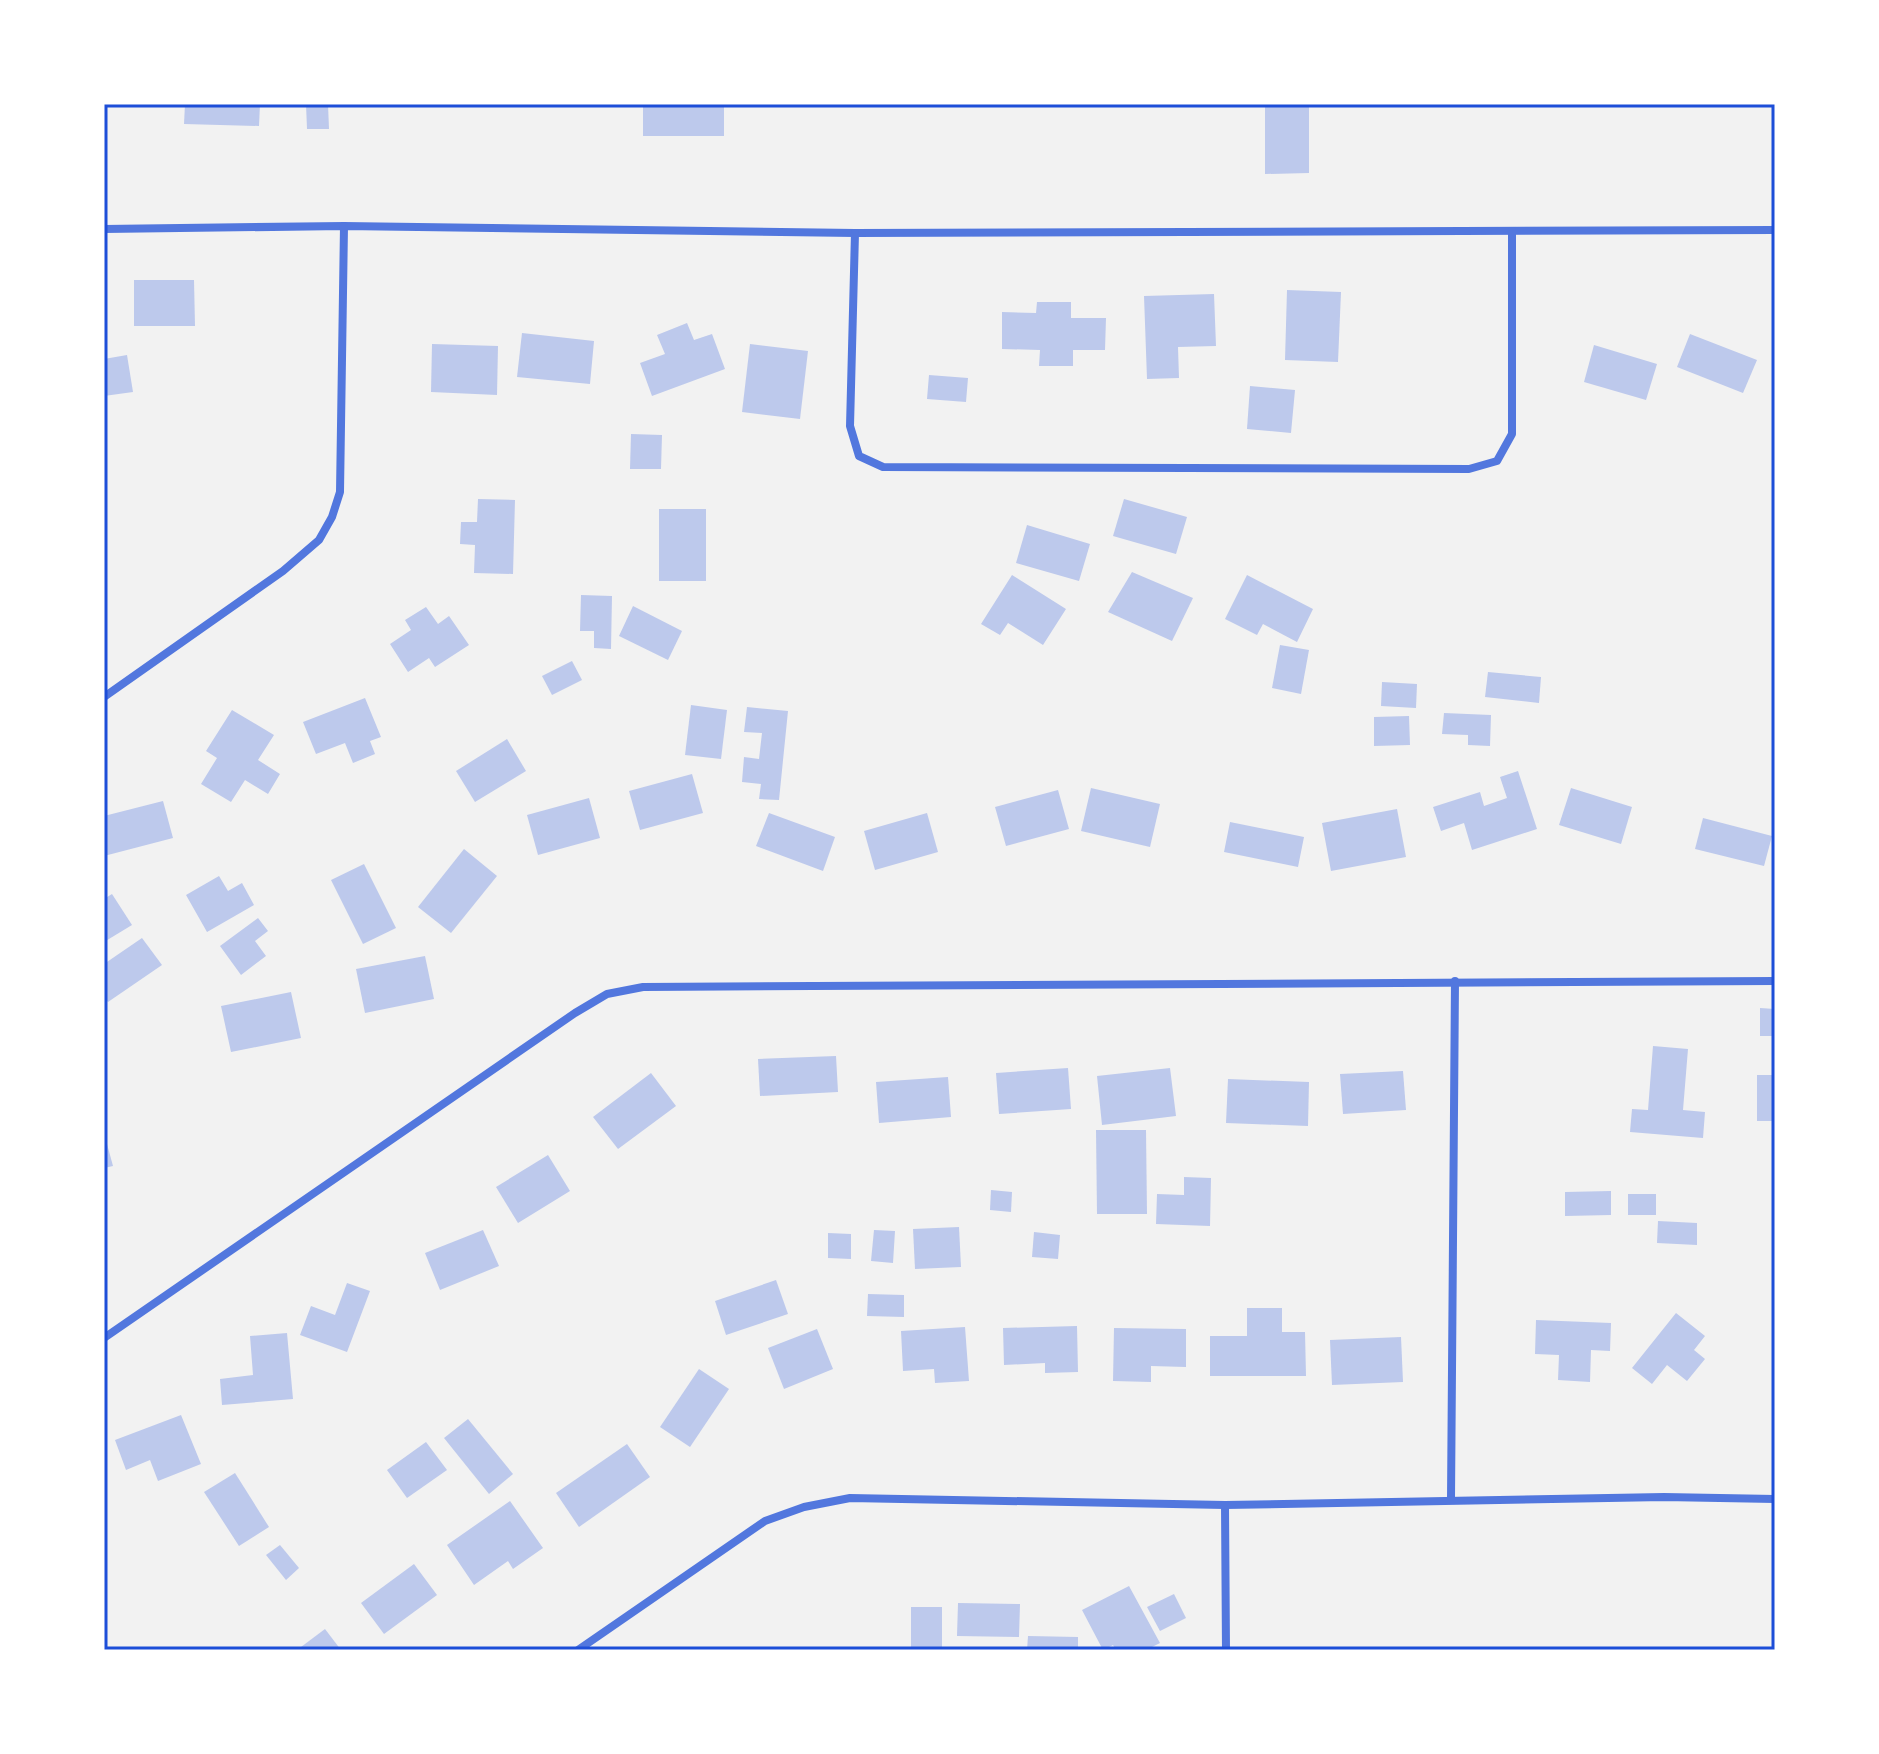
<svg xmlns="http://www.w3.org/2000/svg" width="1879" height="1754" viewBox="0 0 1879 1754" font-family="Barlow,sans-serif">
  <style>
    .building { fill: #bdc9ec }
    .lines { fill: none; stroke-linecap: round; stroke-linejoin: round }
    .minor { stroke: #5277de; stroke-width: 8 }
    .neatline { fill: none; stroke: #1d4ed8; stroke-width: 3 }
  </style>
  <rect width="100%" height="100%" fill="#f2f2f2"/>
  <g class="building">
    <path d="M185 104H260L259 126 184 124Z"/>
    <path d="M306 104H328L329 129H307Z"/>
    <rect x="643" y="104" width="81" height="32"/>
    <path d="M1265 104H1309V173L1265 174Z"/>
    <path d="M134 280H194L195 326H134Z"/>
    <path d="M1287 290 1341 292 1338 362 1285 360Z"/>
    <path d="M1214 294 1216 346 1178 347 1179 378 1147 379 1144 296Z"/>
    <path d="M1037 302H1071V318H1106L1105 350H1073V366H1039L1040 350 1002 349V312L1036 313Z"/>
    <path d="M687 323 694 340 712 334 725 369 652 396 640 363 665 354 657 335Z"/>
    <path d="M522 333 594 341 590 384 517 377Z"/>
    <path d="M1690 334 1757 360 1743 393 1677 367Z"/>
    <path d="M432 344 498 346 497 395 431 392Z"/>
    <path d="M750 344 808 351 800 419 742 412Z"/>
    <path d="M1594 345 1657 364 1646 400 1584 382Z"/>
    <path d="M127 355 133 392 104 396V359Z"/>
    <path d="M929 375 968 378 966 402 927 399Z"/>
    <path d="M1250 386 1295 390 1291 433 1247 429Z"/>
    <path d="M631 434 662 435 661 469H630Z"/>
    <path d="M478 499 515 500 513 574 474 573 475 545 460 544 461 522H477Z"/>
    <path d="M1124 499 1187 517 1176 554 1113 536Z"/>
    <rect x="659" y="509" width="47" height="72"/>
    <path d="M1027 525 1090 544 1079 581 1016 563Z"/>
    <path d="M1132 572 1193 598 1172 641 1108 612Z"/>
    <path d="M1012 575 1066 609 1043 645 1008 623 1000 635 981 624Z"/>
    <path d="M1247 575 1313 609 1297 642 1263 624 1257 635 1225 619Z"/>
    <path d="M581 595 612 596 611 649 594 648V631H580Z"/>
    <path d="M633 606 682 631 668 660 619 636Z"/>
    <path d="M426 607 438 624 449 616 469 645 435 667 429 658 408 672 390 644 411 630 405 620Z"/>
    <path d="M1280 645 1309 650 1301 694 1272 688Z"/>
    <path d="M572 661 582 680 552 695 542 676Z"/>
    <path d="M1488 672 1541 677 1539 703 1485 697Z"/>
    <path d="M1382 682 1417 684 1416 708 1381 706Z"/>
    <path d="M365 698 381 737 370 741 375 754 353 763 345 743 316 754 303 722Z"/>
    <path d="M691 705 727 710 721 759 685 755Z"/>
    <path d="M747 707 788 711 779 800 759 799 761 784 742 782 744 757 759 759 762 733 744 732Z"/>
    <path d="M232 710 274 735 258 760 280 774 268 794 245 780 231 802 201 784 217 758 206 751Z"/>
    <path d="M1444 713 1491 715 1490 746 1468 745V735L1442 734Z"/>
    <path d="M1409 716 1410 745 1374 746V717Z"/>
    <path d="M507 739 526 771 475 802 456 771Z"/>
    <path d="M1518 771 1537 829 1472 850 1464 823 1441 831 1433 807 1480 792 1484 806 1507 798 1500 777Z"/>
    <path d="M692 774 703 813 640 830 629 791Z"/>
    <path d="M1091 788 1160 804 1150 847 1081 831Z"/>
    <path d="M1571 788 1632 807 1621 844 1559 825Z"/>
    <path d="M1058 790 1069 829 1006 846 995 807Z"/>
    <path d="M589 798 600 838 538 855 527 815Z"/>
    <path d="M163 801 173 838 104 856V816Z"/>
    <path d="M1397 809 1406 857 1331 871 1322 823Z"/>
    <path d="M769 813 835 837 823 871 756 846Z"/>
    <path d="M927 813 938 852 875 870 864 831Z"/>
    <path d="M1703 818 1772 836 1764 866 1695 849Z"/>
    <path d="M1230 822 1304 837 1298 867 1224 852Z"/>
    <path d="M464 849 497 876 451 933 418 907Z"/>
    <path d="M364 864 396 928 363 944 331 880Z"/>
    <path d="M219 876 228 891 242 883 254 905 207 932 186 895Z"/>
    <path d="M112 894 132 925 104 942V899Z"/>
    <path d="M258 918 268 931 255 941 266 956 241 975 220 946Z"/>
    <path d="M142 938 162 965 108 1002 104 997V964Z"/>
    <path d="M425 956 434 999 365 1013 356 969Z"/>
    <path d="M291 992 301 1038 231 1052 221 1006Z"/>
    <path d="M1760 1008 1775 1009V1036H1760Z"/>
    <path d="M1653 1046 1688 1049 1683 1110 1705 1112 1703 1138 1630 1132 1632 1109 1648 1110Z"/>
    <path d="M836 1056 838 1092 760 1096 758 1059Z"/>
    <path d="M1068 1068 1071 1109 999 1114 996 1073Z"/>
    <path d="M1170 1068 1176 1116 1102 1125 1097 1076Z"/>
    <path d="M1403 1071 1406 1110 1343 1114 1340 1074Z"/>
    <path d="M651 1073 676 1106 618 1149 593 1117Z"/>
    <rect x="1757" y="1075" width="18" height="46"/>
    <path d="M948 1077 951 1117 879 1123 876 1082Z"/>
    <path d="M1228 1079 1309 1082 1308 1126 1226 1123Z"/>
    <path d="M1096 1130H1146L1147 1214H1097Z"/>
    <path d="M104 1133 113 1166 104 1168Z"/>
    <path d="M548 1155 570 1191 518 1223 496 1187Z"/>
    <path d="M1184 1177 1211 1178 1210 1226 1156 1224 1157 1194 1184 1195Z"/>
    <path d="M991 1190 1012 1192 1011 1212 990 1210Z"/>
    <path d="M1611 1191V1215L1565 1216V1192Z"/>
    <rect x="1628" y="1194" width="28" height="21"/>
    <path d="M1658 1221 1697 1223V1245L1657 1243Z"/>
    <path d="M959 1227 961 1267 915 1269 913 1229Z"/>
    <path d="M483 1230 499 1266 440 1290 425 1253Z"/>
    <path d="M874 1230 895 1231 893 1263 871 1261Z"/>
    <path d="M1034 1232 1060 1235 1058 1259 1032 1257Z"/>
    <path d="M828 1233 851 1234V1259L828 1258Z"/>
    <path d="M776 1280 788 1314 726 1335 715 1301Z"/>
    <path d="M347 1283 370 1291 347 1352 300 1335 311 1306 335 1315Z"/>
    <path d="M868 1294 904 1295V1317L867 1316Z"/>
    <path d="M1247 1308H1282V1332H1305L1306 1376H1210V1336H1247Z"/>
    <path d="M1676 1313 1705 1336 1694 1350 1705 1359 1687 1381 1667 1365 1652 1384 1632 1368Z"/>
    <path d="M1536 1320 1611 1323 1610 1351 1591 1350 1590 1382 1558 1380 1559 1355 1535 1354Z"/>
    <path d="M1077 1326 1078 1372 1045 1373V1363L1004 1365 1003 1328Z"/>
    <path d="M965 1327 969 1381 935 1383 934 1369 903 1371 901 1331Z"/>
    <path d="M1114 1328 1186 1329V1367L1151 1366V1382L1113 1381Z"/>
    <path d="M817 1329 833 1369 784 1389 768 1348Z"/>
    <path d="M287 1333 293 1399 222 1405 220 1379 253 1375 250 1336Z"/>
    <path d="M1401 1337 1403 1382 1332 1385 1330 1340Z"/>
    <path d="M699 1369 729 1389 690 1447 660 1427Z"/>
    <path d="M181 1415 201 1464 158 1481 150 1460 126 1470 115 1440Z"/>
    <path d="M468 1419 513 1474 489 1494 444 1438Z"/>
    <path d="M426 1442 447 1470 407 1498 387 1470Z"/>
    <path d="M627 1444 650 1477 579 1527 556 1493Z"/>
    <path d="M235 1473 269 1527 239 1546 204 1492Z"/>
    <path d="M510 1501 543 1548 513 1569 508 1561 474 1585 447 1545Z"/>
    <path d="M280 1545 299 1568 286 1580 266 1555Z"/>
    <path d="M414 1564 437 1595 384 1634 361 1603Z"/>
    <path d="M1129 1586 1160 1643 1146 1650H1116L1113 1645 1103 1650 1082 1610Z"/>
    <path d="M1174 1594 1186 1618 1160 1631 1147 1607Z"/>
    <path d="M958 1603 1020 1604 1019 1637 957 1636Z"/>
    <rect x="911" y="1607" width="31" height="43"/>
    <path d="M325 1629 341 1650H297Z"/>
    <path d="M1028 1636 1078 1637V1650H1027Z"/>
  </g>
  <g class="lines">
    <g class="minor">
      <path d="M104 229 344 226 855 233 1775 230"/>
      <path d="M855 233 850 426 859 456 883 467 1469 469 1497 461 1512 434V231"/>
      <path d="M104 697 283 571 319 540 332 517 340 492 344 226"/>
      <path d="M104 1338 575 1013 607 994 643 987 1775 981"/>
      <path d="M1451 1499 1455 981"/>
      <path d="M1225 1505 1226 1650"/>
      <path d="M578 1650 765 1521 804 1507 850 1498 1225 1505 1664 1497 1775 1499"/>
    </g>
  </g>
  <rect width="1879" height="1754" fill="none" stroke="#ffffff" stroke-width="212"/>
  <rect x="106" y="106" width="1667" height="1542" class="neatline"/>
</svg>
